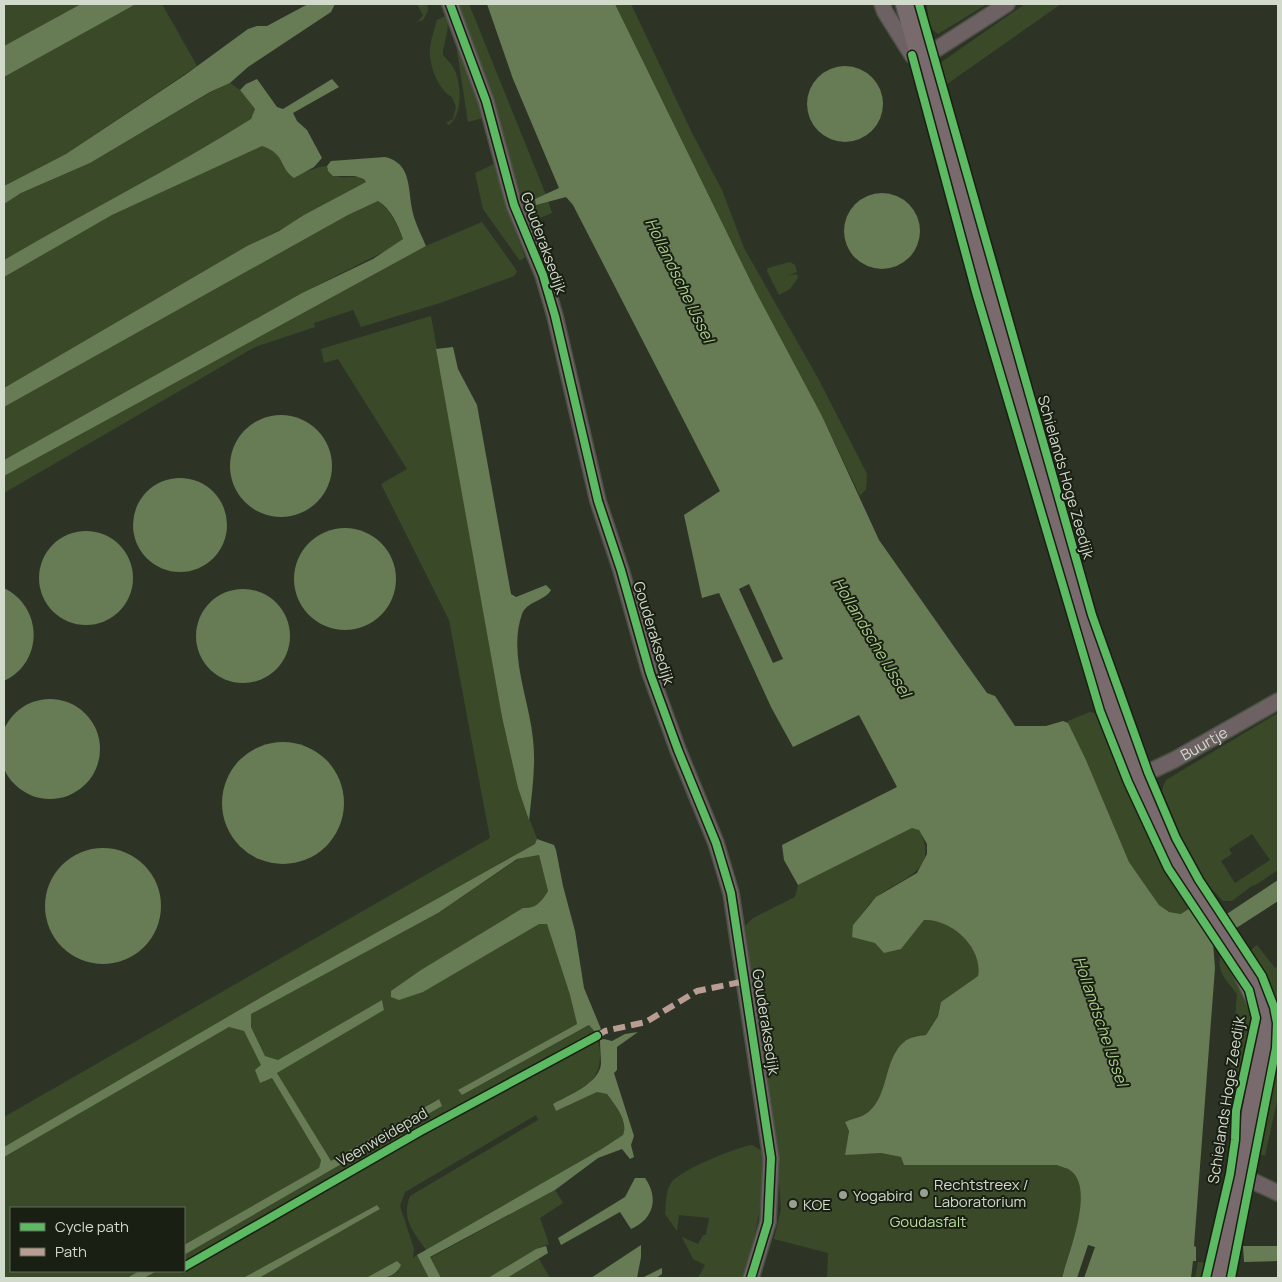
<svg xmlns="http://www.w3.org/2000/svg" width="1282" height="1282" viewBox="0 0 1282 1282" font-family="Manrope,sans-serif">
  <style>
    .green { fill: #3a4a29; fill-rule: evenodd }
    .water { fill: #677b54 }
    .pier { fill: #2d3426 }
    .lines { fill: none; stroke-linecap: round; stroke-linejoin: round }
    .street-casing { stroke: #4b5145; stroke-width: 18 }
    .secondary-casing { stroke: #4b5145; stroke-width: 25 }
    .street { stroke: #6d6163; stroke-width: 15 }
    .secondary { stroke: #796a6d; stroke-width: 22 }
    .quiet { stroke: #b99d93; stroke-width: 6; stroke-dasharray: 12 6; stroke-linecap: butt }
    .cycleway-casing { stroke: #191f13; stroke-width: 11 }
    .cycleway { stroke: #5cba63; stroke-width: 8 }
    .poi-dot { fill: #98a191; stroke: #191f13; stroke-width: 2 }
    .labels { text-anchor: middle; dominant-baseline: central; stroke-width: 4; stroke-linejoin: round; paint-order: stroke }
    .street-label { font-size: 15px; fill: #d2dbcb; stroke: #191f13 }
    .poi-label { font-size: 15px; fill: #d2dbcb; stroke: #191f13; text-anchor: start }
    .park-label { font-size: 15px; fill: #bcde9c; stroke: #191f13 }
    .water-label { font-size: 16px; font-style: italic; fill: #a9cb89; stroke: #191f13 }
  </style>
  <rect width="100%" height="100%" fill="#2d3426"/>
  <g class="green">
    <path d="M4 4H81L4 46Z"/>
    <path d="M136 4H162L197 66 66 154 4 186V77Z"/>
    <path d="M417 4H427L428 11 423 20 418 22 423 15Z"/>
    <path d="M457 4H469L546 195 535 199 537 204 548 201 552 213 530 222 519 195 490 88Z"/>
    <path d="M615 4H631L692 133 722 190 744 248 819 380 867 474 866 489 860 496 822 416 756 292Z"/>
    <path d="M927 4H987L938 34 929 27Z"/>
    <path d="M1025 4H1061L947 84 944 91 938 70 940 63Z"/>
    <path d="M446 16C451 31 443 41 443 55 446 59 451 63 453 67 462 82 463 115 449 125L446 123 453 119 456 107 452 97C438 90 428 63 430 47 431 38 435 29 437 20Z"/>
    <path d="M459 47 483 118 468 122 457 51Z"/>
    <path d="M230 83 240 90 255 109 251 119C171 169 86 212 4 260V204L21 193 90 163 211 92Z"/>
    <path d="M263 145C277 151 283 159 288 173 302 177 311 167 327 166L328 171C332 173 336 176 340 177 349 179 360 172 367 182 327 204 288 227 247 246L4 388V277L112 215Z"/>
    <path d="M494 164 507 209 525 257 520 261 483 209 475 173Z"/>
    <path d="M378 201C391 210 397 225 403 239L391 248 302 293 4 460V407L348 215Z"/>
    <path d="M482 222 515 268 517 272 514 276 440 303 361 327 353 310 314 323 315 327 255 347 4 493V476L426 246Z"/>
    <path d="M790 262 795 265 797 272 787 276 797 274 798 278 790 289 779 295 767 271 768 268Z"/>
    <path d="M431 316 502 717 518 788 537 839 535 844 272 991 4 1147V1117L490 838 449 620 381 484 407 469 338 359 324 363 321 349Z"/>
    <path d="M1090 712 1095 713 1154 846 1190 908 1182 914 1169 912 1159 905 1129 862 1086 760 1068 725V721Z"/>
    <path d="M1278 713V870L1254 886 1253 885 1232 901H1223L1205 882 1163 808C1160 798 1161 789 1166 780ZM1252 834 1270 860 1235 883 1221 861 1232 854 1229 849Z"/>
    <path d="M912 828 919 829C940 871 905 876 878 896 868 903 861 916 853 925L912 934 924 920C952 919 983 948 978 976L941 1002 938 1015 926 1035C920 1037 909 1038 904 1042 882 1060 890 1100 864 1115 858 1118 851 1119 845 1122L849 1131 845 1154 881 1153 901 1157 904 1165H1057C1061 1167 1068 1168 1071 1171 1095 1189 1068 1254 1062 1278H827L828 1253 774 1239 781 1209 775 1127 745 926 753 918 795 897 798 885Z"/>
    <path d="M539 855 548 891 542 902 530 909 539 923 547 924 570 995 577 1024 459 1090 462 1095 590 1025C597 1035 599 1041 600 1053 601 1087 577 1088 553 1104L556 1111 597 1092 607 1094C614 1105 629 1121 623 1135L600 1150 426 1250C413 1231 401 1219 410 1196L538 1120 536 1115 405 1192 400 1206 414 1249 413 1258 417 1255 431 1278H386L398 1272 397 1261 366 1278H259L380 1209 377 1205 243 1278H144L157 1271H184V1255L442 1106 438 1099 331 1162 277 1073 384 1010 382 1000 278 1060 265 1056 251 1027V1014L438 913 518 859Z"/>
    <path d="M1257 945 1275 968 1278 966V1021L1265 973 1251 950Z"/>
    <path d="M1221 955C1233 973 1251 1000 1251 1024 1250 1041 1243 1058 1238 1073L1231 1072 1237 994C1228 982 1215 971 1221 955Z"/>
    <path d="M229 1027 244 1031 262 1065 260 1083 272 1078 321 1160 319 1168 184 1245V1208H11V1271H139L127 1278H4V1157Z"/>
    <path d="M1278 1031V1096L1265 1156 1259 1154 1277 1050Z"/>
    <path d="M752 1145 762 1151C766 1196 756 1236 742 1278H698L705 1265 693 1259 682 1237 698 1244 703 1235H706L709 1218 679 1215 677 1231 665 1214C666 1205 666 1190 671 1183 680 1170 737 1147 752 1145Z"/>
    <path d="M555 1190 563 1203 540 1218 549 1244 536 1249 488 1278H441L430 1258Z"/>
    <path d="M539 1259 550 1278H507Z"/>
    <path d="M1198 1262 1206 1263 1203 1278H1195Z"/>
  </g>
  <g class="water">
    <path d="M81 4H136L4 77V46Z"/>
    <path d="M308 4H335L331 12 248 67 230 83 210 92 90 163 21 193 4 204V186L66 154 185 75 248 29 257 26H267Z"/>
    <path d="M487 4H615L756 292 822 416 879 540 962 658 987 693 995 696 1015 726H1046L1063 721 1068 723 1086 760 1129 862 1159 905 1169 912 1181 914 1190 908 1204 929 1278 880V901L1213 943 1215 968 1194 1246 1196 1247V1261H1193L1191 1278H1062C1068 1254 1095 1189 1071 1171 1068 1168 1061 1167 1057 1165H904L901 1157 881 1153 845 1155 849 1131 845 1122C851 1119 858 1118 864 1115 890 1100 882 1060 904 1042 909 1037 920 1036 926 1035L938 1016 941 1002 978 976C983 948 952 919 924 920L901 949 884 953 875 943 852 937 853 925 876 897 917 873 927 854V844L919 830 912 828 798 885 784 860 782 845 897 787 859 715 793 747 771 707 719 593 702 598 684 515 720 491 573 205 566 197 536 205 535 199 559 188 513 79Z"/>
    <circle cx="845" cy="104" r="38"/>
    <path d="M257 79 277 107 283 109 332 79 339 87 293 113 297 121 307 130 322 158 314 167 294 178C279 168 286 154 262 146L112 215 4 277V260C86 212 171 169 251 119L255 109 240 90 246 84Z"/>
    <path d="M385 157C411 163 408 187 412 209 414 221 421 234 426 246L4 476V460L302 293 373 259 403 239C398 225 391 209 378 201L348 215 4 407V388L247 246 279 231 304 215 366 182 364 179 355 176H333L328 171 327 166 331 161Z"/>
    <circle cx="882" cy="231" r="38"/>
    <path d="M453 347 458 369 477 405 511 594 516 597 546 585 551 590C545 601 527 601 522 614 508 654 529 698 533 739 536 766 532 792 529 820L518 788 502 717 436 349Z"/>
    <circle cx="281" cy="466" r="51"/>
    <circle cx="180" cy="525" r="47"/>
    <circle cx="345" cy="579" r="51"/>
    <circle cx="86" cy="578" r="47"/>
    <path d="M4 588C43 607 44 662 4 681Z"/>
    <circle cx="243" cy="636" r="47"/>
    <circle cx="50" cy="749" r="50"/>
    <circle cx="283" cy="803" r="61"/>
    <path d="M537 839 554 845 556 850 563 886 575 931 584 988 601 1029 595 1032 589 1025 462 1095 458 1090 577 1024 570 995 547 924H539L423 992 399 1000 391 997V991L421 970 523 908C536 909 542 901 548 891L539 855 517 859 438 913 251 1014V1027L265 1056 278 1060 382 1000 384 1010 277 1073 331 1161 439 1099 442 1106 184 1255V1245L319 1168 321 1160 272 1078 260 1083 255 1070 261 1065 244 1031 229 1027 4 1157V1147L272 991 535 844Z"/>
    <circle cx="103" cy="906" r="58"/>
    <path d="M638 1032 617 1047V1070L614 1073 634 1136 631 1145 634 1157 630 1159 622 1149 598 1158 555 1190 430 1257 441 1278H429L417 1255 600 1150 623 1135C629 1121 614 1104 607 1094L597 1092 556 1111 553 1104C568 1095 599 1084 601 1064 601 1057 600 1048 600 1040L604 1039 612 1041 625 1034Z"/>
    <path d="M635 1178H645C659 1198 654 1219 631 1229L620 1212 561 1245 558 1238 625 1197Z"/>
    <path d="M377 1205 380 1209 259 1278H243Z"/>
    <path d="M641 1245V1257L637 1278H591Z"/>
    <path d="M546 1246 548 1253 507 1278H488L536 1249Z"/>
    <path d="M1243 1246H1278V1261L1244 1262Z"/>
    <path d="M397 1261 401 1265C394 1280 380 1278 366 1278Z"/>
    <path d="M662 1268V1274L656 1278H642Z"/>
    <path d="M139 1271H157L144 1278H127Z"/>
  </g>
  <g class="pier">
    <path d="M749 584 783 659 773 663 739 589Z"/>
    <path d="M1192 907 1205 926 1224 913 1236 931 1216 944 1217 949 1190 908Z"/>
    <path d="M1088 1245 1095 1247 1084 1278H1077Z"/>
  </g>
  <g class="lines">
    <g class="street-casing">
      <g id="street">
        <path d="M450 4 486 101 514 205 543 275 555 316 598 501 621 570 650 673 678 750 716 843 731 893 771 1158 768 1222 751 1278"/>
        <path d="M882 4 885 12 912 55 932 52 1007 4"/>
        <path id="s1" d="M1138 777 1174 760 1278 701"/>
        <path d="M1242 1176 1278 1193"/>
      </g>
    </g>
    <g class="secondary-casing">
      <g id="secondary">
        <path d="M907 4 1012 380 1081 610"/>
        <path d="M1082 617 1108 702 1138 777 1175 859 1237 957 1263 1011 1264 1047 1240 1190 1221 1278"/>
      </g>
    </g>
    <use href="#street" class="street"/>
    <use href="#secondary" class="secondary"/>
    <path class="quiet" d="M597 1036 605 1031 646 1022 697 991 746 981"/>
    <g class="cycleway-casing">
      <g id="cycleway">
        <path d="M450 4 486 101 514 205 543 275 555 316 598 501 621 570 650 673 678 750 716 843 731 893 771 1158 768 1222 751 1278"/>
        <path d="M919 4 1092 615 1148 772 1176 838 1199 880 1262 976 1274 1007 1277 1023 1276 1048 1231 1278"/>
        <path d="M912 55 976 292 1100 711 1128 782 1168 868 1249 990 1256 1018 1236 1111 1235 1140 1230 1174 1206 1278"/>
        <path d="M184 1267 419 1132 597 1036"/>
      </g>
    </g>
    <use href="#cycleway" class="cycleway"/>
  </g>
  <g class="poi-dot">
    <circle cx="924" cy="1193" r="5"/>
    <circle cx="843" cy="1195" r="5"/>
    <circle cx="793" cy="1204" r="5"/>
  </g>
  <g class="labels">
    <g class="street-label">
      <text transform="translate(544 243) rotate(70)">Gouderaksedijk</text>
      <text transform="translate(1066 477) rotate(74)">Schielands Hoge Zeedijk</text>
      <text transform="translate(654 633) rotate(73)">Gouderaksedijk</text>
      <text stroke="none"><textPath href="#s1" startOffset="74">Buurtje</textPath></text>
      <text transform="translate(766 1022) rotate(81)">Gouderaksedijk</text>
      <text transform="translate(1226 1100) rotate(-81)">Schielands Hoge Zeedijk</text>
      <text transform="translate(382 1137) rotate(-30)">Veenweidepad</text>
    </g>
    <g class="poi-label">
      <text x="934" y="1184">Rechtstreex /<tspan x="934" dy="17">Laboratorium</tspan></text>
      <text x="853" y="1195">Yogabird</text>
      <text x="803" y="1204">KOE</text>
    </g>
    <g class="park-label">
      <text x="928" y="1221">Goudasfalt</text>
    </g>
    <g class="water-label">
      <text transform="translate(680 280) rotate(64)">Hollandsche IJssel</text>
      <text transform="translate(872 637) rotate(59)">Hollandsche IJssel</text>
      <text transform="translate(1101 1021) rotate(71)">Hollandsche IJssel</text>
    </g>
  </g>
  <rect width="1282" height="1282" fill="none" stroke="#d2dbcb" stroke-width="10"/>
  <rect x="10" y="1207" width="175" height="65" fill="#191f13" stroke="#636a5d"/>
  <rect x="20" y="1223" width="25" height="8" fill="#5cba63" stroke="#636a5d"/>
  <text x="55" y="1232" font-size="15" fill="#d2dbcb">Cycle path</text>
  <rect x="20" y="1248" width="25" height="8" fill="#b99d93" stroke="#636a5d"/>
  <text x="55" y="1257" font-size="15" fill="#d2dbcb">Path</text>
</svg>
